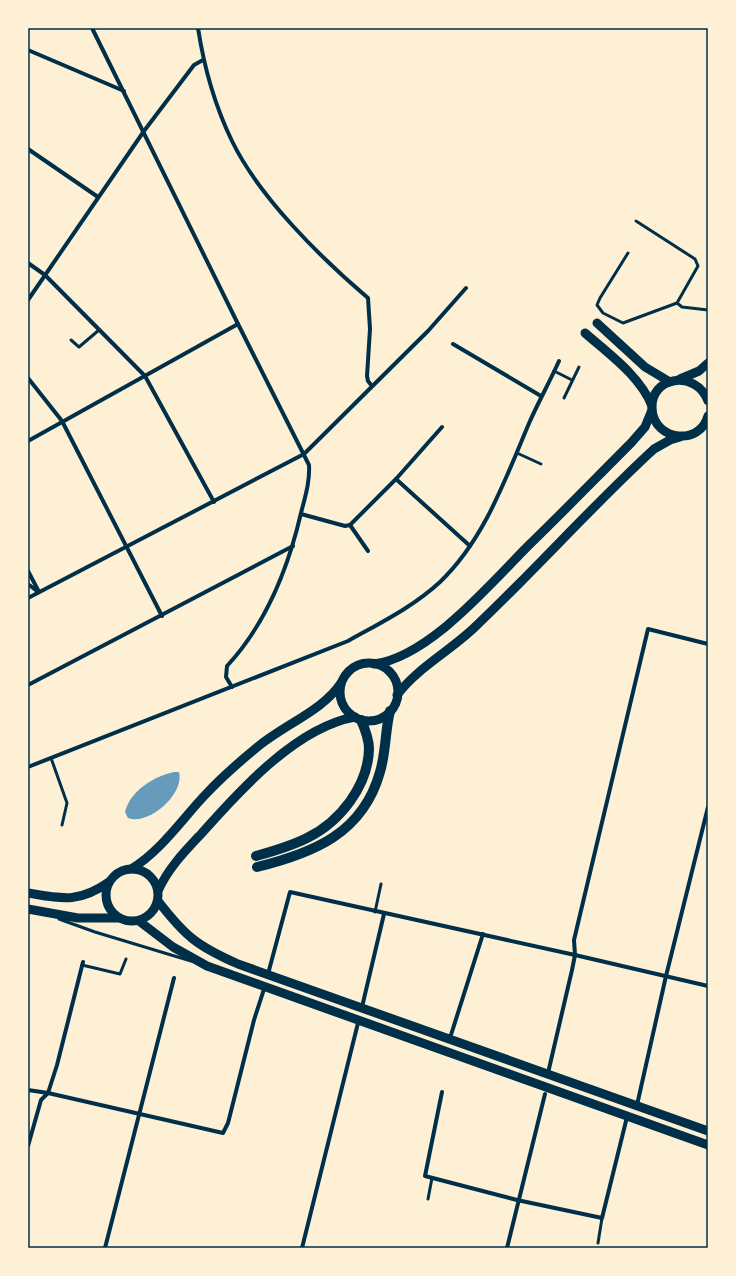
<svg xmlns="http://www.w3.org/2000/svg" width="736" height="1276" viewBox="0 0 736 1276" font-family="'Roboto Serif',serif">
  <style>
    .water { fill: #669bbc }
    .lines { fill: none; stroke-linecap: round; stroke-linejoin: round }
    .service { stroke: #003049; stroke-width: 3 }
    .minor { stroke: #003049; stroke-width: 4 }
    .primary { stroke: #003049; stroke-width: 9 }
    .trunk { stroke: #003049; stroke-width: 9 }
    .motorway { stroke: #003049; stroke-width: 10 }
    .neatline { fill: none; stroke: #003049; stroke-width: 1.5 }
  </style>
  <rect width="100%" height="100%" fill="#fdf0d5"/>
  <path class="water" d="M174 772H179C185 794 148 826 128 818L125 812C130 791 154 776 174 772Z"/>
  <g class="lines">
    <g class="service">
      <path d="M636 221 695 259 698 266 677 303"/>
      <path d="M628 253 600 298 597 305 603 313 623 323 677 303 682 307 708 310"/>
      <path d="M71 340 79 347 99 330"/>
      <path d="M554 371 572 380"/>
      <path d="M564 398 579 367"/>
      <path d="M517 453 541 464"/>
      <path d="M51 758 67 803 62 825"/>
      <path d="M375 912 381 884"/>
      <path d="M59 919 95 932 191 961"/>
      <path d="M82 965 120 974 126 959"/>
      <path d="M428 1199 432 1178"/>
      <path d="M598 1243 602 1218"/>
    </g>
    <g class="minor">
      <path d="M92 28 238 324 309 465C310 482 305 497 301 513 288 569 266 624 227 666L226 677 232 687"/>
      <path d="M198 28C204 67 215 106 232 141 259 197 321 258 368 298L370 329 367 376 368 381 372 386"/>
      <path d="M28 50 124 91"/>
      <path d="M28 149 98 197"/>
      <path d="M28 263 45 275 145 376 214 502"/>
      <path d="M28 300 144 131 194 65 203 60"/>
      <path d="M453 344 541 396"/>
      <path d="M28 378 62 421 162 616"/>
      <path d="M28 441 238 324"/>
      <path d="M396 479 470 546"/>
      <path d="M301 514 345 526 350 525 396 479 442 427"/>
      <path d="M350 525 368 551"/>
      <path d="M28 571 39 592"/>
      <path d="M28 584 37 591"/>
      <path d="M28 598 304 454 428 331 466 288"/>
      <path d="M28 685 293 546"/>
      <path d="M28 767 348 641C380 623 413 607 440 582 485 539 506 477 530 421 539 401 550 381 559 361"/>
      <path d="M268 974 290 892 575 955 708 986"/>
      <path d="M362 1007 384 914"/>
      <path d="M450 1038 483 934"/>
      <path d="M548 1073 572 970 575 955 574 940 648 629 708 644"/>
      <path d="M28 1090 48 1093 223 1133 228 1123 254 1020 265 986"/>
      <path d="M442 1092 425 1176 517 1200 602 1218 627 1117"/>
      <path d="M637 1105 666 976 708 807"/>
      <path d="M28 1146 41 1100 48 1093 57 1065 83 962"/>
      <path d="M105 1248 174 978"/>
      <path d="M302 1248 359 1019"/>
      <path d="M507 1248 545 1094"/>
    </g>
    <g class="primary">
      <circle cx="132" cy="895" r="26"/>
      <path d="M28 893C63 899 79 903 109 882"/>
      <path d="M158 901C185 936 197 946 238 964L708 1131"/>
      <path d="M28 909 78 918H119"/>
      <path d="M139 921 173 947 207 966 708 1145"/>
    </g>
    <g class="trunk">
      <path d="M597 323 645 367 670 382"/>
      <path d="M585 333C609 354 640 376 652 406"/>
      <path d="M680 379 699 371 708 363"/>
      <path d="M708 401C696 369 649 376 652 410 655 441 700 446 708 416"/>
      <circle cx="369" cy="692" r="29"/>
      <path d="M374 664C429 657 490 584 528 546 563 512 597 477 631 443L645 427 652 410"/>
      <path d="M397 695C418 667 452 650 477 625 537 568 593 505 654 449L670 440 680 437"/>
      <path d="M131 869C161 851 182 819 206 794 221 778 238 763 255 749 281 726 323 711 341 683"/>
      <path d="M158 891C168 868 186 850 202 833 240 790 297 727 355 717"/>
    </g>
    <g class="motorway">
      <path d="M256 856C274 851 291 846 307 838 340 822 368 786 369 749 369 739 365 729 361 720"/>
      <path d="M257 867C314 853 363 833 380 772 386 752 385 731 390 711"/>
    </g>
  </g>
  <rect width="736" height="1276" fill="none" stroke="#fdf0d5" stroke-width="58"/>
  <rect x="29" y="29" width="678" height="1218" class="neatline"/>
</svg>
